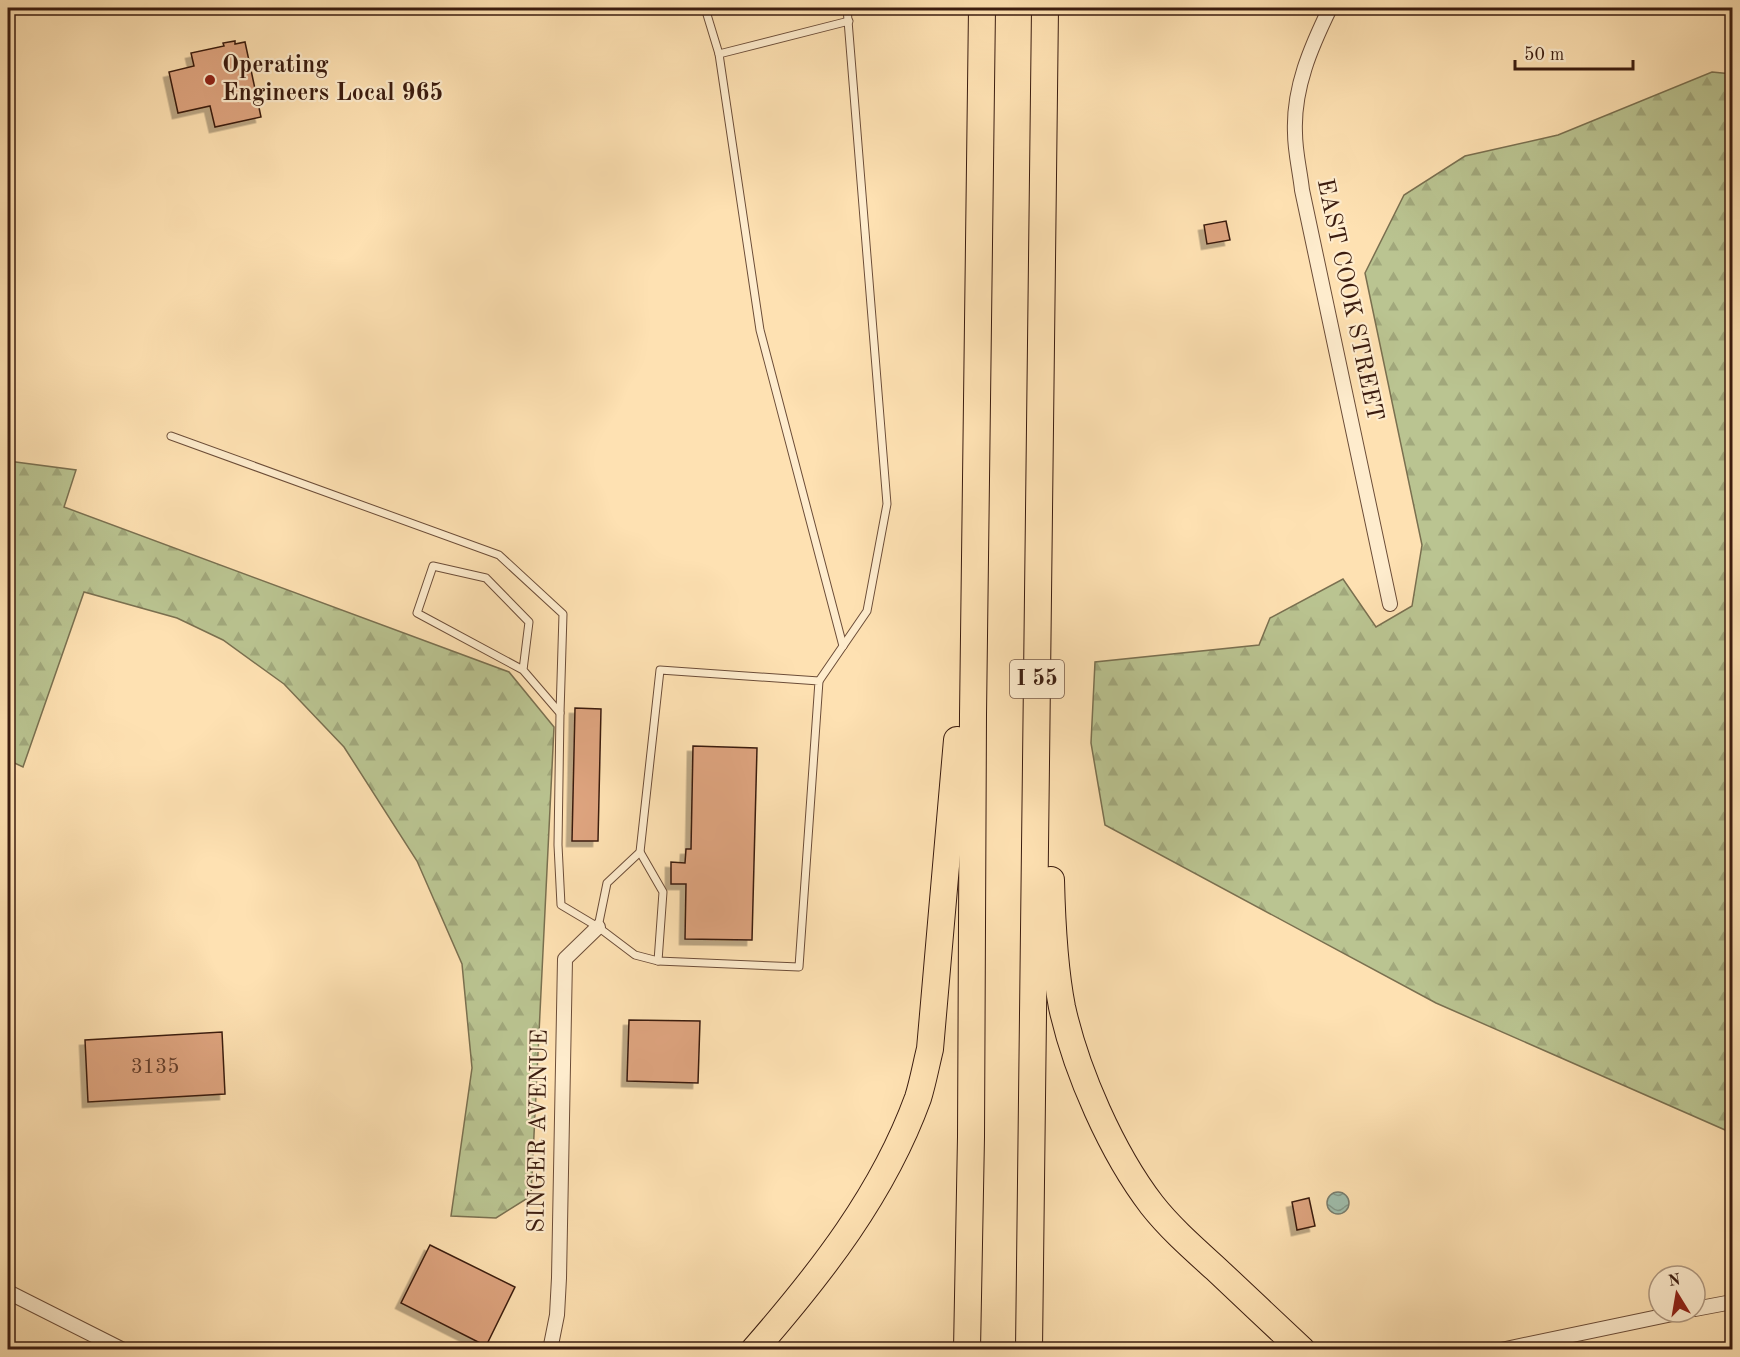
<svg xmlns="http://www.w3.org/2000/svg" width="1740" height="1357" viewBox="0 0 1740 1357" font-family="'Old Standard TT',serif">
  <style>
    .forest { fill: url(#forest-firs); stroke: #7a7050; stroke-width: 1.5 }
    .water { fill: url(#water-waves); stroke: #787d6e; stroke-width: 1.5 }
    .building { fill: #dea47f; stroke: #3b1c0f; stroke-width: 1.5; filter: url(#shadow) }
    .lines { fill: none; stroke-linecap: round; stroke-linejoin: round }
    .lane-casing { stroke: #6c4d38; stroke-width: 9 }
    .street-casing { stroke: #6c4d38; stroke-width: 16 }
    .highway-casing { stroke: #3b1c0f; stroke-width: 28 }
    .lane { stroke: #feeccd; stroke-width: 7 }
    .street { stroke: #feeccd; stroke-width: 14 }
    .highway { stroke: #fee1b2; stroke-width: 26 }
    .poi-dot { fill: #8f2418; stroke: #feeccd; stroke-width: 2 }
    .labels { text-anchor: middle; dominant-baseline: central; stroke-width: 4.5; stroke-linejoin: round; paint-order: stroke }
    .number-label { font-size: 21px; fill: #643e2b }
    .shield { fill: #feeccd; stroke: #765a48; stroke-width: 1.5 }
    .shield-label { font-size: 22px; font-weight: bold; fill: #3b1c0f }
    .poi-label { font-size: 24px; font-weight: bold; fill: #3b1c0f; stroke: #feeccd; text-anchor: start }
    .street-label { font-size: 24px; fill: #3b1c0f; stroke: #feeccd }
  </style>
  <defs>
    <pattern id="forest-firs" width="22" height="20" patternUnits="userSpaceOnUse" patternTransform="scale(1.5)"><rect width="22" height="20" fill="#bac491"/><path d="M5 1l3.5 6h-7zM16 11l3.5 6h-7z" fill="#a1a87c"/></pattern>
    <pattern id="water-waves" width="16" height="10" patternUnits="userSpaceOnUse" patternTransform="scale(1.5)"><rect width="16" height="10" fill="#a0bead"/><path d="M0 5q4-4 8 0t8 0" fill="none" stroke="#849a8b"/></pattern>
    <filter id="shadow"><feDropShadow dx="-5.5" dy="5.5" stdDeviation="0" flood-color="#0004"/></filter>
  </defs>
  <rect width="100%" height="100%" fill="#fee1b2"/>
  <filter id="stains"><feTurbulence type="fractalNoise" baseFrequency=".00333" numOctaves="4"/><feColorMatrix values="0 0 0 0 .2 0 0 0 0 .09 0 0 0 0 .02 0 0 0 .5 -.17"/></filter>
  <radialGradient id="worn" r=".72"><stop offset=".6" stop-color="#630" stop-opacity="0"/><stop offset="1" stop-color="#630" stop-opacity=".3"/></radialGradient>
  <g class="forest">
    <path d="M1712 72 1732 74V1133L1436 1003 1105 825 1091 743 1095 662 1259 645 1270 618 1343 579 1376 627 1412 606 1422 545 1365 273 1404 195 1465 156 1558 135Z"/>
    <path d="M8 461 76 470 64 507 509 672 554 727 531 1196 496 1218 451 1216 472 1068 462 964 417 861 344 747 284 684 223 640 177 618 84 592 23 767 8 760Z"/>
  </g>
  <circle class="water" cx="1338" cy="1203" r="11"/>
  <g class="building">
    <path d="M235 41V44L245 42 261 117 215 127 210 106 178 113 169 72 194 66 191 53 224 46 223 43Z"/>
    <path d="M1226 221 1230 240 1207 244 1204 225Z"/>
    <path d="M575 708 601 709 598 841H572Z"/>
    <path d="M693 746 757 748 752 940 685 939 686 884H671V862L685 863 686 849H691Z"/>
    <path d="M629 1020 700 1021 698 1083 627 1081Z"/>
    <path d="M222 1032 225 1094 88 1102 85 1040Z"/>
    <path d="M1309 1198 1315 1226 1297 1230 1292 1202Z"/>
    <path d="M430 1245 515 1287 486 1346 401 1303Z"/>
  </g>
  <g class="lines">
    <g class="lane-casing">
      <g id="lane">
        <path d="M705 8 719 54"/>
        <path d="M171 436 499 555 563 614 560 713"/>
        <path d="M843 646 760 330 719 54 849 21"/>
        <path d="M523 670 529 622 486 578 433 566 417 613 523 670 560 713 558 845 561 905 598 927 635 955 658 961 799 967 819 681 660 670 640 852 607 883 598 927"/>
        <path d="M819 681 867 611 887 504 847 8"/>
        <path d="M640 852 663 892 658 961"/>
      </g>
    </g>
    <g class="street-casing">
      <g id="street">
        <path d="M1330 8C1311 47 1293 88 1295 133 1295 152 1300 171 1302 190L1390 604"/>
        <path d="M8 1292 123 1350"/>
        <path d="M1695 1309 1732 1302"/>
        <path d="M550 1350 557 1315 559 1278 565 959 598 927"/>
        <path d="M1501 1350 1682 1312"/>
      </g>
    </g>
    <g class="highway-casing">
      <g id="highway">
        <path d="M1051 880C1052 922 1054 966 1062 1007 1076 1071 1112 1153 1152 1205 1170 1228 1194 1249 1216 1269 1245 1296 1273 1323 1302 1350"/>
        <path d="M754 1350C821 1273 883 1194 918 1098 923 1082 926 1065 930 1049L957 740"/>
        <path d="M967 1350 971 1137 973 715 982 8"/>
        <path d="M1029 1350 1045 8"/>
      </g>
    </g>
    <use href="#lane" class="lane"/>
    <use href="#street" class="street"/>
    <use href="#highway" class="highway"/>
  </g>
  <circle class="poi-dot" cx="210" cy="80" r="6"/>
  <g class="labels">
    <g class="number-label">
      <text x="155" y="1067">3135</text>
    </g>
    <rect class="shield" x="1010" y="660" width="54" height="38" rx="4.5"/>
    <g class="shield-label">
      <text x="1037" y="679">I 55</text>
    </g>
    <g class="poi-label">
      <text x="222" y="66">Operating<tspan x="222" dy="28">Engineers Local 965</tspan></text>
    </g>
    <g class="street-label">
      <text transform="translate(1349 300) rotate(78)">EAST COOK STREET</text>
      <text transform="translate(539 1131) rotate(-89)">SINGER AVENUE</text>
    </g>
  </g>
  <rect width="1740" height="1357" fill="none" stroke="#fee1b2" stroke-width="30"/>
  <rect x="9" y="9" width="1722" height="1339" fill="none" stroke="#3b1c0f" stroke-width="3"/>
  <rect x="15" y="15" width="1710" height="1327" fill="none" stroke="#3b1c0f" stroke-width="1.5"/>
  <g transform="translate(1677 1294) rotate(349)"><circle r="28" fill="#feeccd" stroke="#b09981" stroke-width="1.5"/>
  <path d="M0-4.5L10 22L0 15L-10 22Z" fill="#8f2418"/>
  <text y="-9" font-size="16" font-weight="bold" text-anchor="middle" fill="#3b1c0f">N</text>
  </g>
  <path d="M1515 60v9h118v-9" fill="none" stroke="#3b1c0f" stroke-width="3"/>
  <text x="1524" y="60" font-size="18" fill="#3b1c0f" stroke="#feeccd" stroke-width="4.5" paint-order="stroke">50 m</text>
  <rect width="100%" height="100%" filter="url(#stains)"/>
  <rect width="100%" height="100%" fill="url(#worn)"/>
</svg>
